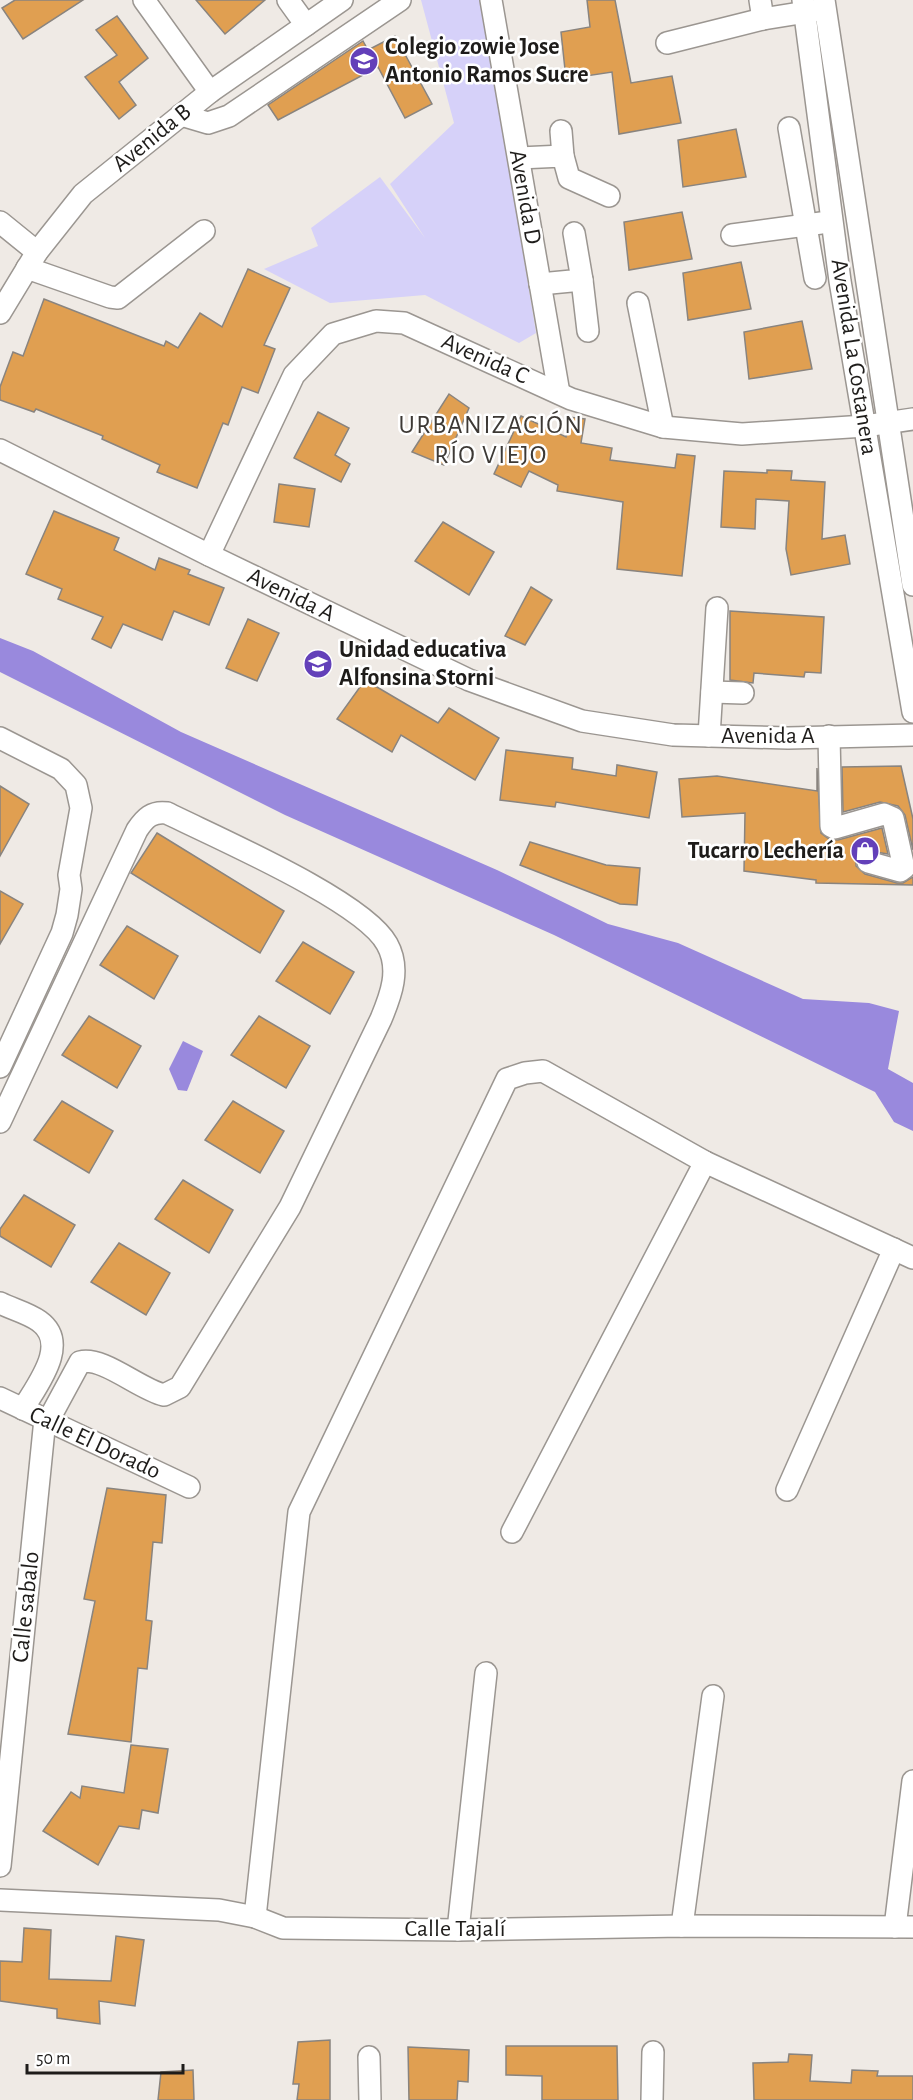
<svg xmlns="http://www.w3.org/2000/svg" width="913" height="2100" viewBox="0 0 913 2100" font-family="'Alegreya Sans',sans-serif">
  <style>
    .green { fill: #d6d1f9 }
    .water { fill: #9989dd }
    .building { fill: #e09f51; stroke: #89847f; stroke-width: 1.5 }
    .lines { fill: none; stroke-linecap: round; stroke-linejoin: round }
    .minor-casing { stroke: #9b9691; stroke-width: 24 }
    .minor { stroke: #fff; stroke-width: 21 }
    .labels { text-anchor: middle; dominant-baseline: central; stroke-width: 5; stroke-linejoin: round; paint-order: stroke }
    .poi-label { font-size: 24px; font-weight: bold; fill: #1e1c1a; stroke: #fff; text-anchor: start }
    .street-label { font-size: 24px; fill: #1e1c1a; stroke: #fff }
    .neighbourhood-label { font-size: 26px; letter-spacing: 1.5px; fill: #3d3935; stroke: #fff }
  </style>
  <rect width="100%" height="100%" fill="#efeae5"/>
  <path class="green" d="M421 0H482L536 333 519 343 425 295 330 303 264 269 318 246 311 228 380 177 425 238 390 184 454 123Z"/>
  <g class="water">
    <path d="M0 638 33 651 181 732 497 870 608 924 678 943 803 999 869 1003 899 1011 888 1069 913 1083V1131L894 1122 875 1092 554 935 285 815 0 672Z"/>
    <path d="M183 1041 203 1051 187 1091 178 1090 169 1069Z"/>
  </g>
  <g class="building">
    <path d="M15 0H83L23 39 2 8Z"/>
    <path d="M196 0H265L225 34Z"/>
    <path d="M587 0H615L631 83 672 76 681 123 619 134 612 72 566 79 561 32 590 27Z"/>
    <path d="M117 16 148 58 119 82 136 105 119 119 85 77 117 55 96 30Z"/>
    <path d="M395 36 432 104 405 118 378 67 278 120 268 105 363 41 368 50Z"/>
    <path d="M736 129 746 177 683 187 678 140Z"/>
    <path d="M682 212 692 259 629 270 624 222Z"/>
    <path d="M741 262 751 309 688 320 683 273Z"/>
    <path d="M248 269 290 288 264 345 275 349 258 393 242 387 228 425 223 423 197 488 157 472 160 465 102 439 103 436 36 409 34 412 0 400V387L13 352 23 356 44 299 164 346 166 341 178 348 200 313 222 327Z"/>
    <path d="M802 321 812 369 749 379 744 332Z"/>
    <path d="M449 394 469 408 444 465 412 452Z"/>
    <path d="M318 412 349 428 335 455 350 464 341 482 294 458Z"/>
    <path d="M521 416 566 437 569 417 585 419 581 443 612 448 610 460 675 468 677 454 695 456 682 576 617 569 623 502 557 491 558 485 529 471 521 487 494 474Z"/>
    <path d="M767 470 792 471 791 480 825 482 822 539 845 535 850 564 791 575 786 549 789 501 756 499 755 529 721 527 724 471 767 473Z"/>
    <path d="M279 484 315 489 309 527 274 522Z"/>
    <path d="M54 511 119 538 114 550 155 570 159 558 190 570 188 574 224 588 209 625 174 611 162 640 123 624 111 648 92 639 103 617 58 599 62 589 26 574Z"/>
    <path d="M443 522 494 552 469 595 415 561Z"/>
    <path d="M531 587 552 600 525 645 505 636Z"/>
    <path d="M730 611 824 617 821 673 805 672 804 677 754 673 753 683 730 680Z"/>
    <path d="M248 619 279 633 257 681 226 668Z"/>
    <path d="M365 680 438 723 449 708 499 738 475 780 401 735 392 752 337 719Z"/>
    <path d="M506 750 573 758 572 769 616 776 617 765 657 772 649 818 556 802 555 807 500 800Z"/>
    <path d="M901 766 913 819V850L905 815 898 806 880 802 843 812 842 767Z"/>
    <path d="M817 768 821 833 829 839 838 840 882 828 888 854 864 850 856 858V866L865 874 897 883H903L913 877V885L816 883V880L744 871 745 813 682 817 679 779 717 776 817 791Z"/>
    <path d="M0 786 29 804 0 856Z"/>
    <path d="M157 833 284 911 260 953 131 873Z"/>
    <path d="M530 842 606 865 640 868 637 905 620 904 520 865Z"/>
    <path d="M0 891 23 904 0 944Z"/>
    <path d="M127 926 178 956 154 999 100 965Z"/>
    <path d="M303 942 354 972 330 1014 276 981Z"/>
    <path d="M89 1016 141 1046 117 1088 62 1055Z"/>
    <path d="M259 1016 310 1046 286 1088 231 1055Z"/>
    <path d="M62 1101 113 1131 89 1173 34 1140Z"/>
    <path d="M233 1101 284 1131 260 1173 205 1140Z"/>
    <path d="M183 1180 233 1210 209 1253 155 1219Z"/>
    <path d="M24 1195 75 1225 51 1267 0 1236V1229Z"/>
    <path d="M119 1243 170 1273 146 1315 91 1282Z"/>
    <path d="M107 1488 166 1495 162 1543 153 1542 146 1620 152 1621 147 1669 138 1668 131 1742 68 1734 95 1601 84 1599Z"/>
    <path d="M131 1745 168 1749 158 1813 142 1810 139 1829 119 1826 98 1865 43 1831 71 1792 80 1798 82 1786 124 1793Z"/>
    <path d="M24 1928 51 1930 49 1979 111 1981 116 1936 144 1940 135 2006 99 2001 100 2024 57 2018V2009L0 2001V1961L22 1962Z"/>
    <path d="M330 2040V2100H297L299 2084H293L298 2042Z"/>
    <path d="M506 2046H617L618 2100H542V2076L506 2075Z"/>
    <path d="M408 2047 469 2050 468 2082 458 2081 457 2100H409Z"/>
    <path d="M789 2054 812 2055 810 2081 851 2083 852 2070 878 2071 877 2076H913V2100H754L753 2063 788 2062Z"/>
    <path d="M193 2070 194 2100H158L161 2072Z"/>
  </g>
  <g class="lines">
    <g class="minor-casing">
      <g id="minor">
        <path d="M144 0 210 92"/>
        <path d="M288 0 306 25"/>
        <path d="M491 0 559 393"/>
        <path d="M760 0 763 19"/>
        <path d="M803 0 840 281 913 712"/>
        <path d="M824 0 913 585"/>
        <path d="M667 43 763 19 819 10"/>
        <path d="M181 115 208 123 229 116 400 0"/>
        <path d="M789 128 815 278"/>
        <path d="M561 131 563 156"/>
        <path d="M519 158 563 156 569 178 609 196"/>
        <path d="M0 222 37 252"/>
        <path d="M732 235 821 223"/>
        <path d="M27 268 110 297 118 298 204 231"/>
        <path d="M582 280 588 331"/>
        <path d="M540 284 582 280 574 233"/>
        <path d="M638 303 663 427"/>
        <path d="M0 313 37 252 83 194 210 92 342 0"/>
        <path d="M0 450 209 555 469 680 582 721 673 735 788 738 913 735"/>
        <path d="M209 555 294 375 333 334 376 321 404 323 571 399 663 427 742 434 865 426 913 419"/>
        <path d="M712 692 743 693"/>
        <path d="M709 736 717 608"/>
        <path d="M829 736 831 826 835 828 884 814 893 818 904 868 900 871 868 862"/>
        <path d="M0 738 61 769 76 785 81 808 69 875 71 889 67 915 62 933 0 1067"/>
        <path d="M0 1122 137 830C145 818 152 811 167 813 215 837 364 901 387 944 401 969 391 995 381 1019L290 1207 180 1387 164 1395C139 1389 103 1356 80 1362L48 1421"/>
        <path d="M0 1303C12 1309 28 1313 39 1321 71 1344 36 1386 23 1409"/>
        <path d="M0 1398 189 1487"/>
        <path d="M787 1490 894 1249"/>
        <path d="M512 1532 705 1162"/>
        <path d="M0 1866 45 1419"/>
        <path d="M0 1900 219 1910 255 1917 283 1928 458 1930 682 1926 913 1927"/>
        <path d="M255 1917 299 1512 507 1079 525 1073 543 1071 705 1162 913 1258"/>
        <path d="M682 1926 713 1696"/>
        <path d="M895 1927 913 1781"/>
        <path d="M458 1930 486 1673"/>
        <path d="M369 2057 370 2100"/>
        <path d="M652 2100 653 2052"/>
      </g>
    </g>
    <use href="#minor" class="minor"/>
  </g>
  <defs>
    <g id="school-disc" transform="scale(1.5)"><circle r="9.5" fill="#6340b9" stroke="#fff"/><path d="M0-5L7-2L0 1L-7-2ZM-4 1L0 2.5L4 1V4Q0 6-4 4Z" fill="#fff"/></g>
    <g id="shop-disc" transform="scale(1.5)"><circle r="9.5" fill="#6340b9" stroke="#fff"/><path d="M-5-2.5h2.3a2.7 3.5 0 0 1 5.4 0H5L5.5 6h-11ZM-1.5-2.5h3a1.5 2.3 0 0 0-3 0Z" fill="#fff"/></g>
  </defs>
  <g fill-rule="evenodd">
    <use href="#school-disc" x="364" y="61"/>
    <use href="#school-disc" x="318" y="664"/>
    <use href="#shop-disc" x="865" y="851"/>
  </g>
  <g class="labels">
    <g class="poi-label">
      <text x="385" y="47">Colegio zowie Jose<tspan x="385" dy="28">Antonio Ramos Sucre</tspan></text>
      <text x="339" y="650">Unidad educativa<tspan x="339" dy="28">Alfonsina Storni</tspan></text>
      <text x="844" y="851" text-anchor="end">Tucarro Lechería</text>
    </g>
    <g class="street-label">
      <text transform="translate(152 138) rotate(-39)">Avenida B</text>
      <text transform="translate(525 197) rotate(80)">Avenida D</text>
      <text transform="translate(854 357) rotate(81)">Avenida La Costanera</text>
      <text transform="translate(485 359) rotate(24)">Avenida C</text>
      <text transform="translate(291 595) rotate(26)">Avenida A</text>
      <text x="768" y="736">Avenida A</text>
      <text transform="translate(95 1443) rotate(25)">Calle El Dorado</text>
      <text transform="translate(26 1607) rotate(-84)">Calle sabalo</text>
      <text x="455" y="1929">Calle Tajalí</text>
    </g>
    <g class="neighbourhood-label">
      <text x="491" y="425">URBANIZACIÓN<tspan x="491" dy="30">RÍO VIEJO</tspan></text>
    </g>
  </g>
  <path d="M27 2064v9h156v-9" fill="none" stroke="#1e1c1a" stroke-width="3"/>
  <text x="36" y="2064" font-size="18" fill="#1e1c1a" stroke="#ffffff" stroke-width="4.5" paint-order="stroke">50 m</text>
</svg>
